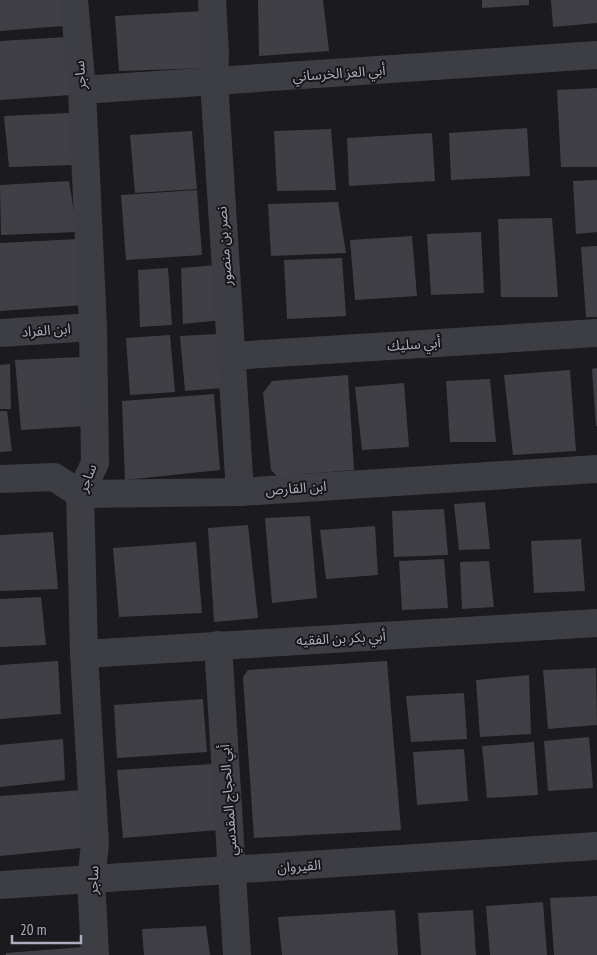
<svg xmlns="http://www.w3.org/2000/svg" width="597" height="955" viewBox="0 0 597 955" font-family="'PT Sans Narrow','Noto Sans Arabic',sans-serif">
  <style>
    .building { fill: #403f45 }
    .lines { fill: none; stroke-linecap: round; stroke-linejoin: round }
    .minor { stroke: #3d3d44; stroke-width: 28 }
    .labels { text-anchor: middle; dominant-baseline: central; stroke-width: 4; stroke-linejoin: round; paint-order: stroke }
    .street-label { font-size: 14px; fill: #acadbd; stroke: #161518 }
  </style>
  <rect width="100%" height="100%" fill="#1b1a1d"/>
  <g class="building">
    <path d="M0 0H62L63 26 0 31Z"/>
    <path d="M258 0H323L329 51 259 56Z"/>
    <path d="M482 0H529V5L482 8Z"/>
    <path d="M551 0H597V23L553 27Z"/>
    <path d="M204 11 208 68 119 71 115 16Z"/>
    <path d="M67 37 70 95 0 100V41Z"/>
    <path d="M597 88V167H561L557 90Z"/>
    <path d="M69 113 75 165 9 167 4 116Z"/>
    <path d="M527 128 530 176 451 180 449 133Z"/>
    <path d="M331 129 336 190 277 191 274 131Z"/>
    <path d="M192 131 197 189 135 193 130 135Z"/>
    <path d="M432 133 435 181 349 186 347 138Z"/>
    <path d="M597 180V232L576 234 573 181Z"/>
    <path d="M69 181 77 232 1 235 0 185Z"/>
    <path d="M197 190 202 255 126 260 121 195Z"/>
    <path d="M338 202 346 253 271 256 268 204Z"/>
    <path d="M552 218 558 297H501L498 219Z"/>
    <path d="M481 232 484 293 431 295 427 234Z"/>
    <path d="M412 236 417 296 355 300 350 240Z"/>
    <path d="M78 239 85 305 0 311V243Z"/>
    <path d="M597 246V317H586L581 247Z"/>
    <path d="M342 258 346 316 287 319 284 260Z"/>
    <path d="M218 265 222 320 183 324 181 268Z"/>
    <path d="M168 268 172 325 140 327 138 270Z"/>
    <path d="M216 334 223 388 185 391 180 336Z"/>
    <path d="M170 335 175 392 130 395 126 338Z"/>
    <path d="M80 357 85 426 21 430 15 360Z"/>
    <path d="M10 364 11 409H0V365Z"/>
    <path d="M597 368V426H596L592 369Z"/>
    <path d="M570 370 576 451 513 455 504 375Z"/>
    <path d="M348 375 354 470 277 476 271 470 263 393 272 381Z"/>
    <path d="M490 379 496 442H450L446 381Z"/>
    <path d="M404 383 409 447 362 450 355 387Z"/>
    <path d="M214 394 220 470 125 480 122 401Z"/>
    <path d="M0 411H7L12 451 0 452Z"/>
    <path d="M485 502 490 549 459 550 454 504Z"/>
    <path d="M444 509 448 555 394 557 392 511Z"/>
    <path d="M310 516 317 598 272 603 265 518Z"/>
    <path d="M248 525 258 618 214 622 208 528Z"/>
    <path d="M375 526 378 575 326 579 320 530Z"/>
    <path d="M53 532 58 589 0 591V535Z"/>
    <path d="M581 539 585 591 534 593 531 541Z"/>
    <path d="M196 542 202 613 119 617 113 548Z"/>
    <path d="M444 559 448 608 402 610 399 561Z"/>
    <path d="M489 561 494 607 462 609 460 562Z"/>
    <path d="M41 597 46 645 0 647V599Z"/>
    <path d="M58 661 61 714 0 719V665Z"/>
    <path d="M387 661 401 830 254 838 243 677 248 670Z"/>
    <path d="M596 668 597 725 548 729 543 670Z"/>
    <path d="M529 675 531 734 480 737 476 680Z"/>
    <path d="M464 693 467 739 411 742 406 696Z"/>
    <path d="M203 699 207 752 117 758 114 705Z"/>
    <path d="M589 737 593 788 548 791 544 741Z"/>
    <path d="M63 739 65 780 0 787V745Z"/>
    <path d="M534 742 538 795 487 798 482 746Z"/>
    <path d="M464 749 468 801 417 805 413 752Z"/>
    <path d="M213 764 218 830 123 838 117 770Z"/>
    <path d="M83 790 91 847 0 856V796Z"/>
    <path d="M597 896V955H554L550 898Z"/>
    <path d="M543 902 547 955H490L486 906Z"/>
    <path d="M395 910 398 955H282L278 917Z"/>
    <path d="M473 910 476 955H421L418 913Z"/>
    <path d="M206 926 210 955H144L142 929Z"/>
    <path d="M84 947 85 955H6V953Z"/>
  </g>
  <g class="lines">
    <g class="minor">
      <path d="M74 0 82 90 93 327 95 463 80 494 84 654 95 844 91 879 95 955"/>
      <path d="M212 0 215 53 214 81 240 492"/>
      <path d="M82 90 597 55"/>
      <path d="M0 333 93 327"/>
      <path d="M231 356 597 333"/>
      <path d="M0 479 54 477 80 494 240 492 597 469"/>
      <path d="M218 645 237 955"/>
      <path d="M84 654 597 623"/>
      <path d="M0 885 597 846"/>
    </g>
  </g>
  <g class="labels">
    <g class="street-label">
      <text transform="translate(339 73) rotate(-4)">أبي العز الخرساني</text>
      <text transform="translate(80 75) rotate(-94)">ساجر</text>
      <text transform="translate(224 246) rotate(-94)">نصر بن منصور</text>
      <text transform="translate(46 330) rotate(-4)">ابن الفراد</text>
      <text transform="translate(414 344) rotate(-4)">أبي سليك</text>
      <text transform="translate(87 478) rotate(-70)">ساجر</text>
      <text transform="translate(296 488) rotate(-4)">ابن القارص</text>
      <text transform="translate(341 638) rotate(-3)">أبي بكر بن الفقيه</text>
      <text transform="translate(228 800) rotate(-94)">أبي الحجاج المقدسي</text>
      <text transform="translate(299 866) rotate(-4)">القيروان</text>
      <text transform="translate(93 880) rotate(-88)">ساجر</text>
    </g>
  </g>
  <path d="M12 935v8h69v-8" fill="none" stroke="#acadbd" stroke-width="2.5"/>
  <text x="20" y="935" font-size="15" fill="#acadbd" stroke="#161518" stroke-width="4" paint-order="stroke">20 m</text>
</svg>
